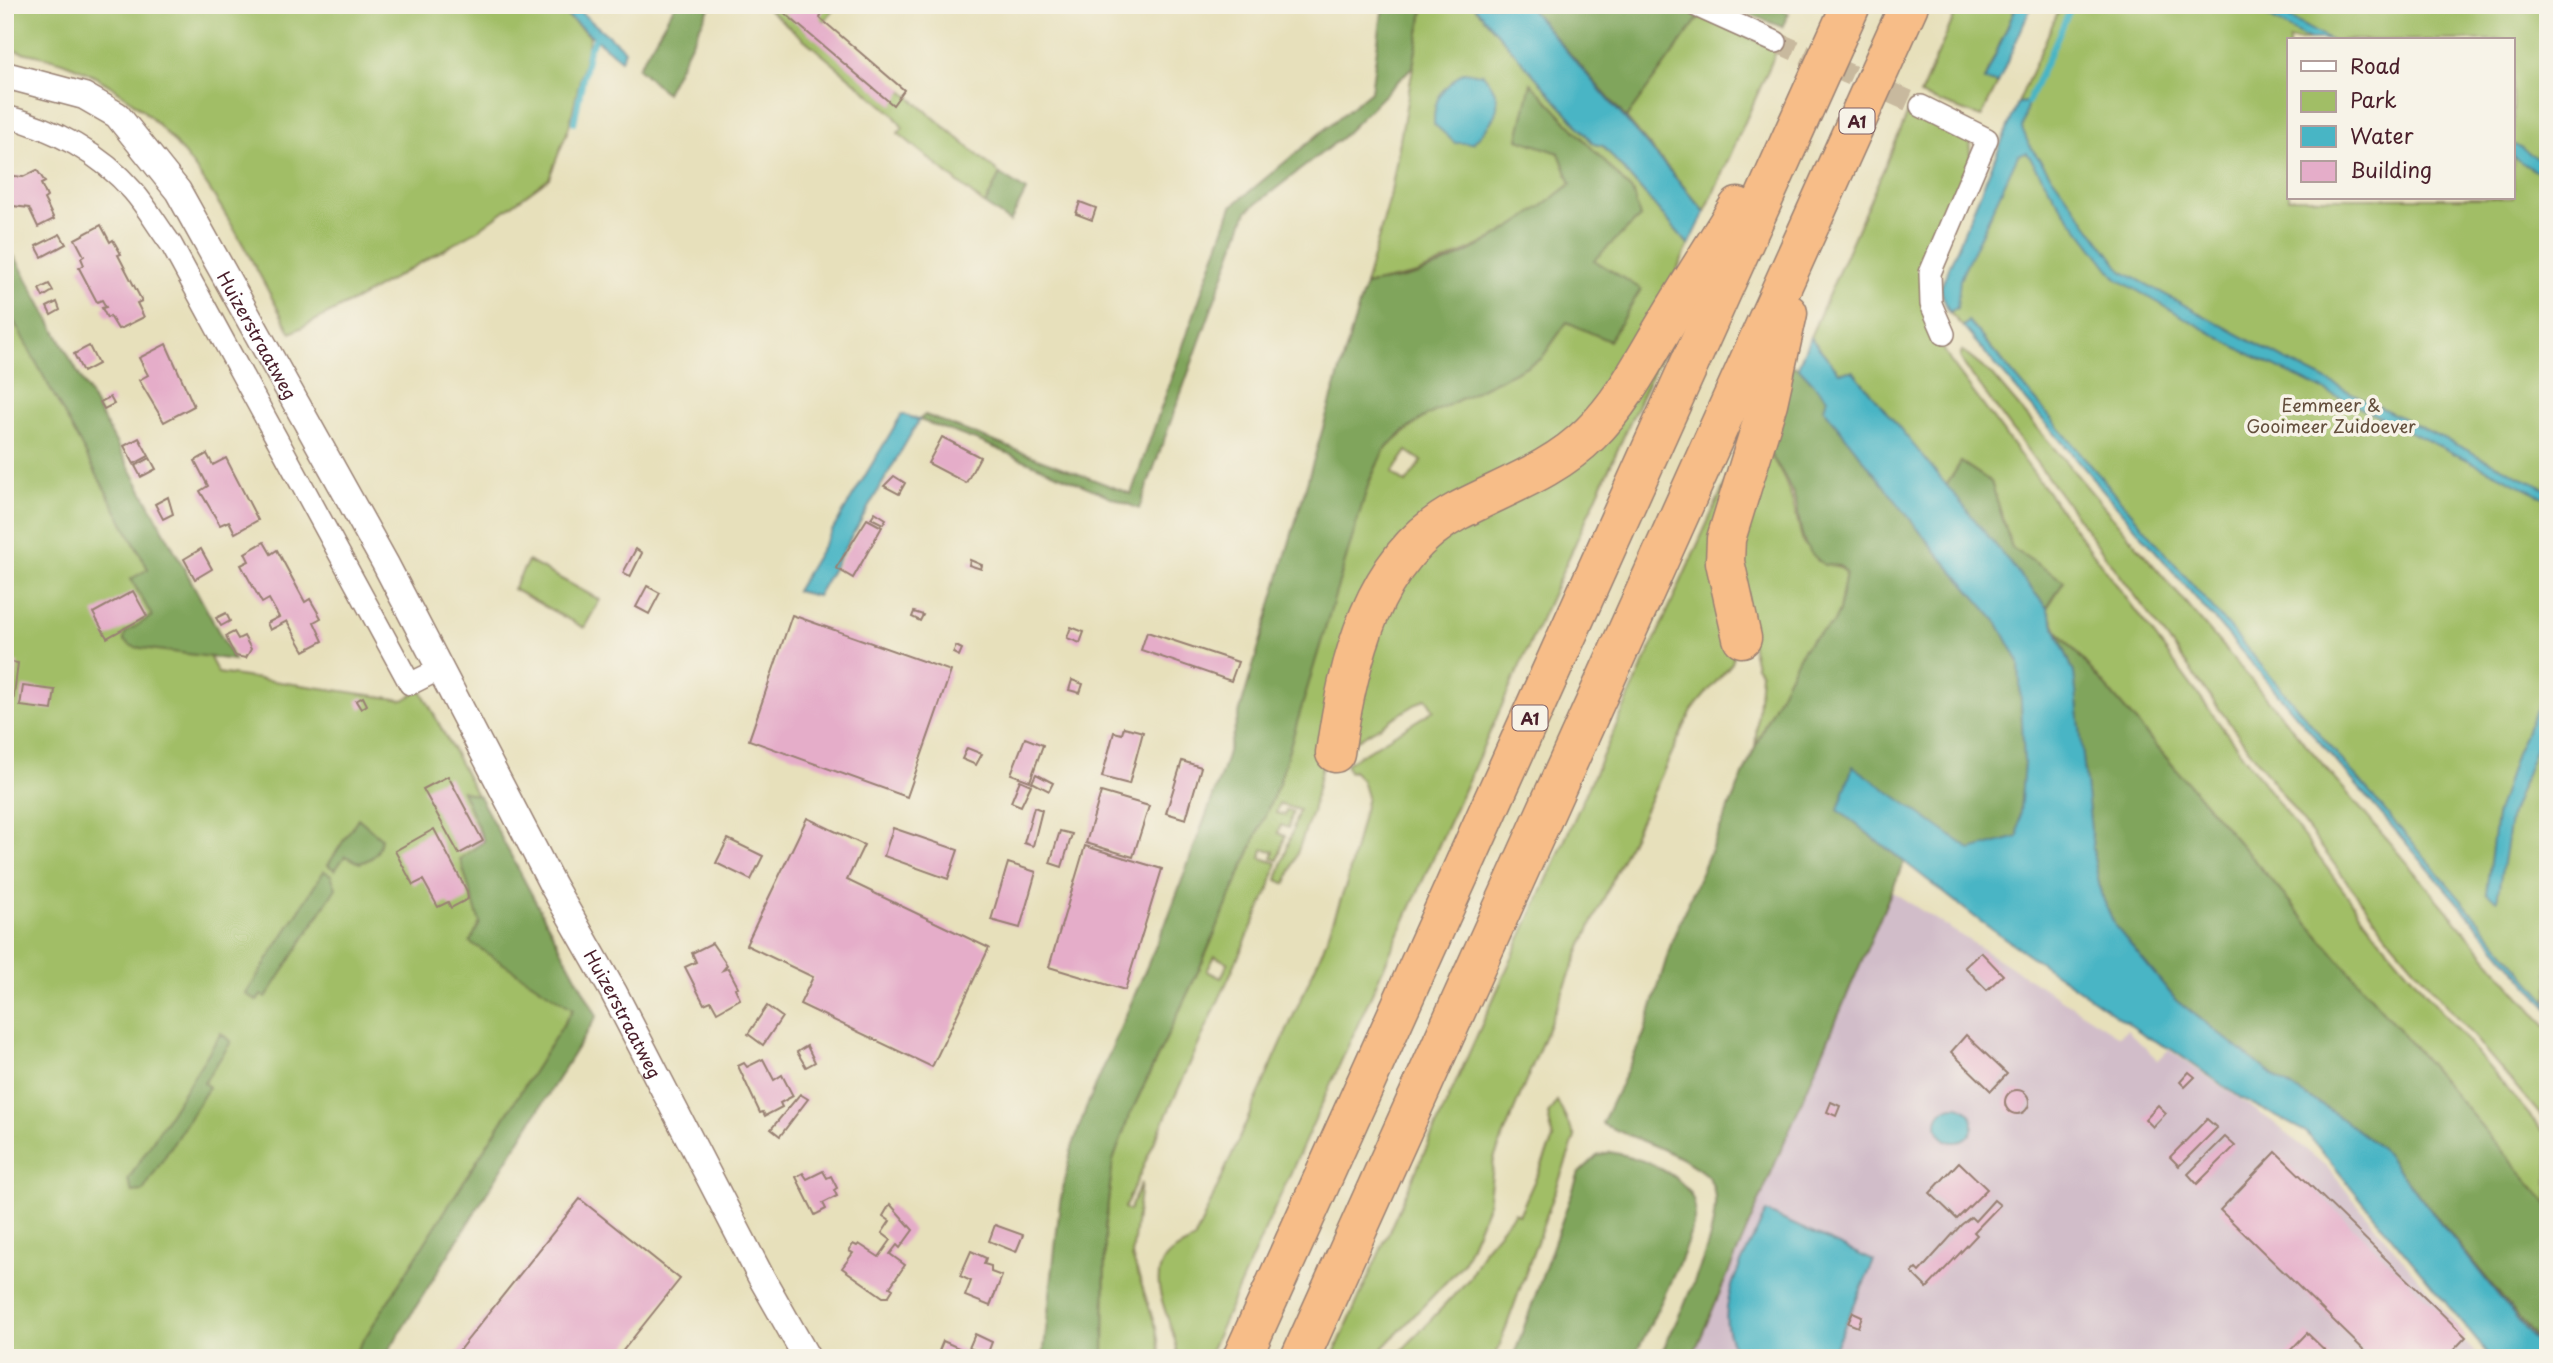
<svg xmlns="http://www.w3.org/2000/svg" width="2553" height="1363" viewBox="0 0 2553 1363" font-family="'Playpen Sans',sans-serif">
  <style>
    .industrial { fill: #d1bdc9 }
    .green { fill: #a1be66; stroke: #766e48; stroke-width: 2; fill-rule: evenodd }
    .forest { fill: #80a55b; stroke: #656243; stroke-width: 2 }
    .water { fill: #48b5c5; stroke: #496a78; stroke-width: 2 }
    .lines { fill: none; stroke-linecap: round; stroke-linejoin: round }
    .stream { stroke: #48b5c5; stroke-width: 6 }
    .building { fill: #e5adc9 }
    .minor-tunnel { stroke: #c8b99e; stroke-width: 21; stroke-dasharray: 21 10; stroke-linecap: butt }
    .minor-casing { stroke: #988073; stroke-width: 24 }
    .tertiary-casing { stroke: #988073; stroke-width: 29 }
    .motorway-casing { stroke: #988073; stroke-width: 41 }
    .minor { stroke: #fff; stroke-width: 21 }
    .tertiary { stroke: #fff; stroke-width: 26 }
    .motorway { stroke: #f7bd88; stroke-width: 38 }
    .labels { text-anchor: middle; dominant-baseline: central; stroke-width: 7; stroke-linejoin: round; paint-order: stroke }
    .shield { fill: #f7f3e8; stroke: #7e5f64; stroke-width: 2 }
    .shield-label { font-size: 16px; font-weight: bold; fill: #4a1f2b }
    .street-label { font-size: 18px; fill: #4a1f2b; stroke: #f7f3e8 }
    .park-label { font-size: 18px; fill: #644f3d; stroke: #f7f3e8 }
  </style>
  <rect width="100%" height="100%" fill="#f7f3e8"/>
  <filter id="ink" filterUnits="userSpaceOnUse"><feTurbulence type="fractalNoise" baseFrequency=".0143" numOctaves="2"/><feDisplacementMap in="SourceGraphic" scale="14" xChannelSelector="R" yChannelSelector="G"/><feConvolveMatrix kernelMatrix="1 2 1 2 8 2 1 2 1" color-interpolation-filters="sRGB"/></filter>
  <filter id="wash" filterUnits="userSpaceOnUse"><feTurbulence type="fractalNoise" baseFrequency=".00686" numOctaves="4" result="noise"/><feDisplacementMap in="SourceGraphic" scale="28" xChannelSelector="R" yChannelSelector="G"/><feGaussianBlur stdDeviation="1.57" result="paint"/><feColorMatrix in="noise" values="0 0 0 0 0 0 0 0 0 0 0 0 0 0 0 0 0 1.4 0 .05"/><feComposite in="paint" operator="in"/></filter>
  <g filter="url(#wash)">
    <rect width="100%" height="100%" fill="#e7e0bb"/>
    <path class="industrial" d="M1891 891 2119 1036 2127 1030 2158 1060 2169 1050 2273 1122 2327 1167 2466 1337 2463 1340 2480 1358H1692Z"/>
    <g class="green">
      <path d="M5 5H554L590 36 569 127 549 178 478 230 357 299 291 333C235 232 180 103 62 62 44 56 24 53 5 48Z"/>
      <path d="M763 5H837L823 23 1000 174 985 205 898 133 903 128 892 113Z"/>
      <path d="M1424 5H1473L1594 144 1603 146 1689 245 1660 305 1586 423 1453 504 1336 700 1312 812 1286 884 1277 880 1299 810 1279 804 1276 813 1285 815 1286 810 1293 812 1288 828 1281 825 1278 833 1285 836 1278 860 1272 858 1274 851 1263 849 1261 858 1277 863 1270 887 1124 1209 1129 1211 1141 1183 1132 1256 1156 1328 1161 1358H1104L1105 1227 1113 1161 1128 1119 1202 963 1279 783 1349 540 1369 483 1384 450 1424 417 1541 359 1567 322 1640 289 1593 260 1640 217 1559 153 1571 184 1527 220 1480 245 1417 274 1365 285 1390 197ZM1407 451 1422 461 1406 483 1392 473ZM1215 956 1228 963 1221 978 1207 971Z"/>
      <path d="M1959 5H2017L1984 80 1998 83 1981 117 1920 95Z"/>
      <path d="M2061 5H2548V1004L1969 322 1963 327 1949 312 1956 308 1945 290 2018 103ZM2289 40H2513V198H2289Z"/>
      <path d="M1700 16 1777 50 1705 212 1626 118Z"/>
      <path d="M1909 111 1969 140 1971 163 1933 250 1938 339 1950 361 2376 934 2548 1137V1204L2057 630 2047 608 2064 581 2012 548 1991 482 1961 462 1946 486 1853 371 1839 372 1810 337Z"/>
      <path d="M5 274 218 673 404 700 421 690 593 1014 378 1358H5Z"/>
      <path d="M1669 336 1207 1358H1178C1178 1328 1144 1285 1166 1258 1172 1250 1186 1245 1194 1240L1323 949 1347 882 1367 797 1362 780 1353 771 1349 772 1346 764 1434 710 1426 698 1343 749 1399 573 1512 493Z"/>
      <path d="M1962 351 1991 374 2548 1029V1124L2386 934 1965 366 1960 357Z"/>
      <path d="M1764 446C1789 480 1794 503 1803 544L1846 572 1839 612 1833 624 1811 640 1783 689 1755 749 1761 673 1756 666 1736 576Z"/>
      <path d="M1741 448 1735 651 1732 663 1692 710 1582 945 1494 1159 1488 1205 1463 1264 1374 1358H1332Z"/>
      <path d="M528 561 600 600 584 628 513 589Z"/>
      <path d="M1557 1101 1575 1137 1495 1358H1395L1469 1279 1484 1249 1515 1212 1519 1215 1553 1140 1548 1114Z"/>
    </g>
    <g class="forest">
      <path d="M675 5H711L666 93 638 68Z"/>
      <path d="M1383 5H1424L1413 66 1341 138 1247 211 1139 509 981 442 919 420 925 415 1131 494 1232 206 1371 91Z"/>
      <path d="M1527 5H1674L1700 16 1626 118Z"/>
      <path d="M1728 5H1770L1789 13 1782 27Z"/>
      <path d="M1531 83 1632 191 1640 217 1594 260 1641 289 1609 341 1567 322 1541 359 1424 417 1400 435 1384 450 1369 482 1279 783 1202 963 1128 1119 1113 1161 1105 1227 1104 1358H1043L1060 1203 1071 1151 1086 1108 1169 915 1222 772 1365 285C1382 281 1401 280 1418 274 1474 254 1525 221 1571 184L1559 153 1518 139Z"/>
      <path d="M1000 174 1026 191 1010 222 985 205Z"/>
      <path d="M5 256 15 257 234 660 134 647 124 641 125 633 152 616 131 579 148 569 5 305Z"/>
      <path d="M1793 366 1798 367 1827 398 1824 409 1933 548 1998 623 2019 662 2024 762 2018 837 1971 851 1853 767 1838 810 1904 862 1692 1358H1659C1675 1322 1741 1203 1704 1173 1676 1151 1635 1139 1602 1124L1644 1034 1672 940 1766 722 1802 651 1811 640 1833 624 1839 611 1846 572 1840 566 1824 565C1797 544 1803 533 1796 503 1790 482 1777 463 1764 446Z"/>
      <path d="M1961 462 1991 482 2012 548 2064 581 2047 608 1946 486Z"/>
      <path d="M2057 630 2548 1204V1354L2380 1147 2328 1109 2280 1081 2175 999 2115 926 2101 894 2094 858 2074 673Z"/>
      <path d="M462 791 479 796 597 1016 384 1358H352L573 1009 470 942 480 923 460 859 484 841Z"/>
      <path d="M358 818 381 838C379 853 375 858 360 863L345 856 335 870 328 865Z"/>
      <path d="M324 871 331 875 336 888 266 998 261 995 257 1001 246 994Z"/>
      <path d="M221 1033 231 1042 204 1083 209 1087 143 1191 132 1192 128 1180Z"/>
      <path d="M1610 1152C1639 1157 1691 1175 1695 1208 1698 1234 1647 1329 1634 1358H1513L1579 1173 1597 1156Z"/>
    </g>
    <g class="water">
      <path d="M554 5H572L625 50 621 60Z"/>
      <path d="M1473 5H1527L1705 212 1689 245 1603 146 1594 144Z"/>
      <path d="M2017 5H2032L1998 83 1984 81Z"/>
      <path d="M2248 5H2267L2329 40H2309Z"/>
      <path d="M1463 72 1483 74C1509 103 1496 118 1473 143H1455L1434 124C1433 97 1443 88 1463 72Z"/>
      <path d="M2028 102 2022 128 2029 145 2122 271 2287 361 2548 490V499L2243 351 2117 279 2058 202 2027 153 2018 155 1960 279 1957 308 1949 312 1940 289 2018 103Z"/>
      <path d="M2513 144 2548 164V179L2513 157Z"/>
      <path d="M1968 321 2548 1002V1008L1963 327Z"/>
      <path d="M1810 337 1839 372 1853 371 2047 608 2074 673 2094 858 2101 894 2115 926 2175 999 2280 1081 2328 1109 2380 1147 2548 1358H2491L2306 1132 2241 1098 2171 1049 2149 1038 1980 921 1838 810 1853 766 1971 850 2018 837 2024 762 2019 662 1998 623 1933 548 1824 409 1827 398 1798 367Z"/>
      <path d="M902 414 919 420 817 596 796 591Z"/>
      <path d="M2548 684V717L2511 813 2497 900 2486 893 2496 816 2516 753Z"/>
      <circle cx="1955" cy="1124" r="18"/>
      <path d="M1766 1212 1874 1261 1830 1358H1742C1703 1315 1747 1255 1766 1212Z"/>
    </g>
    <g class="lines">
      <g class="stream">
        <path d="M2028 102 2069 12"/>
        <path d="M574 123 589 49 595 39"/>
      </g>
    </g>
    <g id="blocks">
      <g class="building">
        <path d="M775 5H825L820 18 904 90 893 105Z"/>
        <path d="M37 170 45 182 41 184 47 197 44 199 54 219 38 227 29 208 5 205V175L23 177Z"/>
        <path d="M1080 202 1096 208 1092 220 1076 214Z"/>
        <path d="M101 225 110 242 113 240 121 254 118 255 142 301 137 303 144 317 122 328 118 329 110 316 107 318 102 308 106 307 102 300 97 302 79 268 84 265 81 258 84 256 75 239Z"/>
        <path d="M60 234 66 244 42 257 36 246Z"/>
        <path d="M5 239 13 240 11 249 5 248Z"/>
        <path d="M49 284 53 291 43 297 39 289Z"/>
        <path d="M57 302 60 310 51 315 47 307Z"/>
        <path d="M166 344 194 406 164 422 139 380 148 375 139 358Z"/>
        <path d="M89 346 98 364 83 372 74 354Z"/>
        <path d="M110 397 114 404 104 409 100 402Z"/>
        <path d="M942 437 980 457 966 483 928 463Z"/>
        <path d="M139 438 149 456 134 464 124 446Z"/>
        <path d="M207 454 213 465 226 458 258 520 235 533 229 521 220 525 200 491 208 486 195 461Z"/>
        <path d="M150 458 156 469 141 477 135 466Z"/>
        <path d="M894 476 905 483 899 494 884 486Z"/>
        <path d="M168 497 173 514 163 519 155 504Z"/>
        <path d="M875 512 886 519 883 524 871 518Z"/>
        <path d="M867 519 882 527 853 578 836 568Z"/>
        <path d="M264 542 271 554 277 550 305 602 310 599 321 618 314 622 323 641 304 651 287 621 270 630 267 623 279 617 269 599 262 603 241 565 249 561 245 553Z"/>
        <path d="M201 549 212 569 195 579 184 559Z"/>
        <path d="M636 549 642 553 630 577 623 573Z"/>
        <path d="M970 560 982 565 981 569 969 565Z"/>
        <path d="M647 586 660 593 649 614 636 607Z"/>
        <path d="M133 591 147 616 107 638 93 613Z"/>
        <path d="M914 612 923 615 920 621 912 617Z"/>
        <path d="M226 613 230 621 221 626 216 618Z"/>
        <path d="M792 615 951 671 907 797 749 740Z"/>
        <path d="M1071 627 1084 632 1080 643 1067 638Z"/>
        <path d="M234 632 238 639 244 636 251 649 246 658 235 656 229 644 226 636Z"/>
        <path d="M1147 632 1238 662 1231 681 1141 650Z"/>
        <path d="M956 646 962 649 959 656 953 653Z"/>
        <path d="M5 661 18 663 13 703 5 702Z"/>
        <path d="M1072 680 1083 684 1080 693 1069 690Z"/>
        <path d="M23 686 55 690 52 710 20 706Z"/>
        <path d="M363 697 367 705 361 709 356 701Z"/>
        <path d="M1124 727 1143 732 1129 784 1102 777 1114 732 1122 734Z"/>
        <path d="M1025 738 1043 745 1030 781 1011 774Z"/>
        <path d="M967 748 982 754 976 765 962 759Z"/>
        <path d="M1182 761 1201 767 1186 819 1166 813Z"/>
        <path d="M1036 774 1053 783 1049 791 1032 782Z"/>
        <path d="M448 776 483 841 459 854 423 789Z"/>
        <path d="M1020 780 1031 785 1021 806 1011 802Z"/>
        <path d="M1101 792 1149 806 1133 857 1086 843Z"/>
        <path d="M1034 807 1042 810 1033 846 1024 843Z"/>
        <path d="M807 818 864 845 847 880 989 948 932 1067 800 1004 813 977 746 945Z"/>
        <path d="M893 828 958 850 948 879 884 856Z"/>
        <path d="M434 829 467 891 468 899 451 908 448 902 438 907 423 880 413 885 395 851Z"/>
        <path d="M1060 831 1072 834 1062 867 1050 863Z"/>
        <path d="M728 839 763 856 751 880 716 863Z"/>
        <path d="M1085 846 1162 869 1125 990 1049 967Z"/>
        <path d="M1008 863 1036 872 1020 928 991 920Z"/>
        <path d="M712 943 727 965 723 970 728 968 738 987 735 988 740 999 717 1012 711 1001 704 1004 685 967 696 962 692 953Z"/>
        <path d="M1981 952 2003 975 1987 990 1965 967Z"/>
        <path d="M767 1006 782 1017 763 1045 748 1034Z"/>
        <path d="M1966 1035 2007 1074 1991 1091 1951 1052Z"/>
        <path d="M807 1046 815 1062 806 1067 797 1052Z"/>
        <path d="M763 1059 774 1080 782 1075 793 1096 780 1103 782 1107 765 1116 763 1112 760 1113 738 1066 744 1063 747 1067Z"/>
        <path d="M2189 1072 2195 1077 2185 1087 2180 1082Z"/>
        <circle cx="2017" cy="1102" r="12"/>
        <path d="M800 1094 808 1099 780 1136 771 1129Z"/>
        <path d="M1831 1102 1840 1106 1836 1116 1827 1112Z"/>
        <path d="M2158 1105 2166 1113 2153 1127 2145 1119Z"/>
        <path d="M2207 1119 2217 1128 2179 1166 2170 1157Z"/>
        <path d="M2225 1137 2235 1146 2197 1184 2188 1174Z"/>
        <path d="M2276 1152 2466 1337 2446 1358H2372L2220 1210Z"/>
        <path d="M1959 1162 1987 1189 1957 1219 1930 1193Z"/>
        <path d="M823 1171 827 1178 831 1176 837 1188 834 1190 837 1196 823 1203 826 1209 815 1215 796 1177 803 1173 807 1179Z"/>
        <path d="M580 1199 680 1279 617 1358H453Z"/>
        <path d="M1994 1200 2000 1205 1974 1232 1977 1235 1927 1288 1912 1273 1916 1269 1919 1272 1961 1225 1971 1217 1975 1221Z"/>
        <path d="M890 1204 913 1230 900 1248 897 1245 890 1254 905 1265 890 1287 893 1289 888 1297H883L842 1268 853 1253 849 1251 853 1244 857 1246 859 1244 879 1257 891 1240 882 1233 890 1221 883 1216Z"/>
        <path d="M995 1225 1023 1235 1016 1252 989 1241Z"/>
        <path d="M971 1251 986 1258 984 1264 991 1266V1272L1002 1276 990 1306 965 1296 971 1281 960 1276Z"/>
        <path d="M1853 1312 1862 1316 1858 1327 1848 1323Z"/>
        <path d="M2307 1333 2333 1358H2283Z"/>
        <path d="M975 1334 992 1342 987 1355 969 1348Z"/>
        <path d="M943 1341 970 1353 968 1358H936Z"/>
      </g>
    </g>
  </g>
  <g filter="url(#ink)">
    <use href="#blocks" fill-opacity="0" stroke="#988073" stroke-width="2"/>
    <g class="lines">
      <path class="minor-tunnel" d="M1776 42 1921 106"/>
      <g class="minor-casing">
        <g id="minor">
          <path d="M1694 5 1776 42"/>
          <path d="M1921 106 1987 139 1930 273 1931 304 1944 334"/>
          <path d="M5 116C53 128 101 154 133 191 147 207 158 227 171 244L410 684 440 669"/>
        </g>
      </g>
      <g class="tertiary-casing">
        <g id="tertiary">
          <path id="s1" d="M5 75 84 96 117 115 178 191 385 563 553 886 614 993 761 1277 807 1358"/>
        </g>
      </g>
      <g class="motorway-casing">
        <g id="motorway">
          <path d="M1742 638 1725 562 1726 539 1768 403 1788 313"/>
          <path d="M1335 753C1348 664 1371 557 1458 511 1503 487 1553 471 1590 434 1622 403 1643 362 1665 325 1689 285 1714 246 1738 207"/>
          <path d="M1242 1358 1851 5"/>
          <path d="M1300 1358 1909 5"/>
        </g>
      </g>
      <use href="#minor" class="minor"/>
      <use href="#tertiary" class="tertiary"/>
      <use href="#motorway" class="motorway"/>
    </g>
  </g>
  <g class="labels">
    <g class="shield">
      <rect x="1839.5" y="108.5" width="35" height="25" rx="5"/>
      <rect x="1512.5" y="705.5" width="35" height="25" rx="5"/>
    </g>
    <g class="shield-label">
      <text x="1857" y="121">A1</text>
      <text x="1530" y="718">A1</text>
    </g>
    <g class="street-label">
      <text stroke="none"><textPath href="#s1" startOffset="382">Huizerstraatweg</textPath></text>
      <text stroke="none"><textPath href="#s1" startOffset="1153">Huizerstraatweg</textPath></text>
    </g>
    <g class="park-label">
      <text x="2331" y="404">Eemmeer &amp;<tspan x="2331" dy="21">Gooimeer Zuidoever</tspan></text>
    </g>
  </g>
  <rect width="2553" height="1363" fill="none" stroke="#f7f3e8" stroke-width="28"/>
  <rect x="2287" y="38" width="228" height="161" fill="#f7f3e8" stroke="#b29e9c" stroke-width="2"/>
  <rect x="2301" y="61" width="35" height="10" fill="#ffffff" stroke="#b29e9c" stroke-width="2"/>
  <text x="2350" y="74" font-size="21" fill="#4a1f2b">Road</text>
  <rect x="2301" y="91" width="35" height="21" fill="#a1be66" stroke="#b29e9c" stroke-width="2"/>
  <text x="2350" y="108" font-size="21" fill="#4a1f2b">Park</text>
  <rect x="2301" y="126" width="35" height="21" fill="#48b5c5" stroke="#b29e9c" stroke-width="2"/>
  <text x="2350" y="144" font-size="21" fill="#4a1f2b">Water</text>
  <rect x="2301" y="161" width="35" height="21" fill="#e5adc9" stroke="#b29e9c" stroke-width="2"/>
  <text x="2350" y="178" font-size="21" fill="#4a1f2b">Building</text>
</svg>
